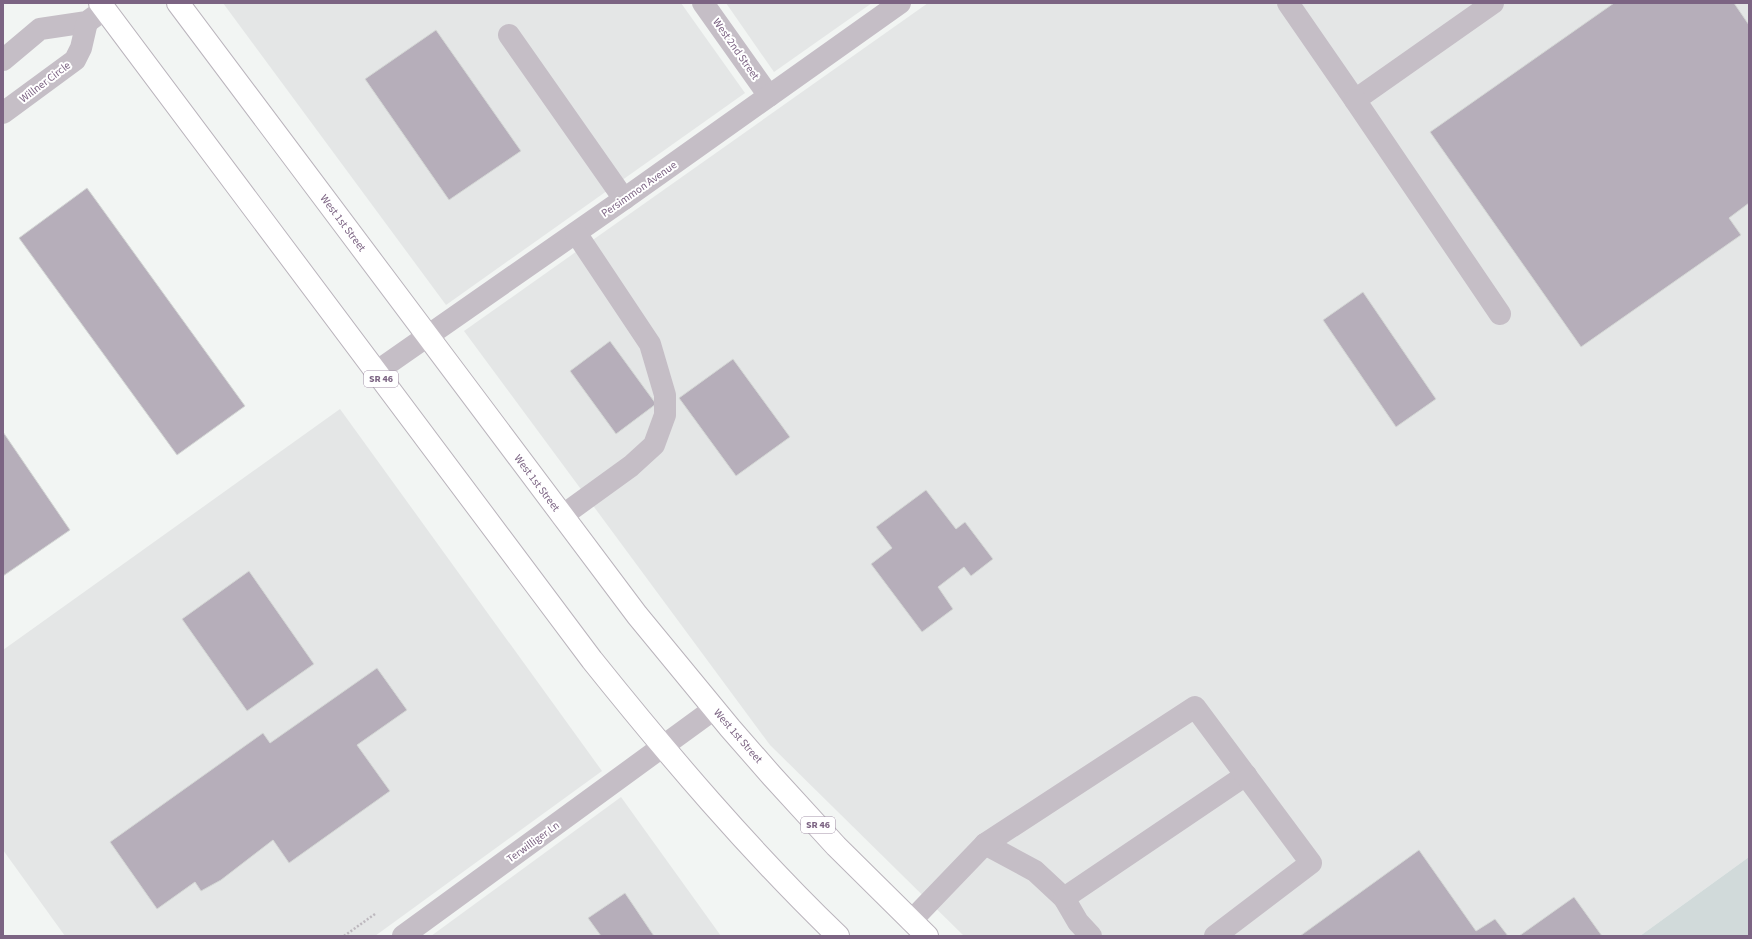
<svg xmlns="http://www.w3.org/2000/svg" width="1752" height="939" viewBox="0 0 1752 939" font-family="'Source Sans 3',sans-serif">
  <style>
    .built { fill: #e4e6e6 }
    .green { fill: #d1dada }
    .building { fill: #b6aeba; stroke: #d4d7d5 }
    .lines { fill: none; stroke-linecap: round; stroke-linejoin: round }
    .major-casing { stroke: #bab4bc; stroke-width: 24 }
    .path { stroke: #bdb8be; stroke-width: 2.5; stroke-dasharray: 2 2; stroke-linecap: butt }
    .minor { stroke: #c5bec6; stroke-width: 22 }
    .major { stroke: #fff; stroke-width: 22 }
    .labels { text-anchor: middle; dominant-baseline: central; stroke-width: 4; stroke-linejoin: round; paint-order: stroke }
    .shield { fill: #fff; stroke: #a392a8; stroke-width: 1 }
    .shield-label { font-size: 10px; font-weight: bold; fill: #7c6483 }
    .street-label { font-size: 11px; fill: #7c6483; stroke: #fff }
  </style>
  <rect width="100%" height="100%" fill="#f2f5f3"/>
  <g class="built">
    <path d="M223 3H681L745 93 446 305Z"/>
    <path d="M726 3H872L774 72Z"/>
    <path d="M928 3H1749V857L1640 936H964L770 745 464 331Z"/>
    <path d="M340 409 602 771 375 936H65L3 850V650Z"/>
    <path d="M621 797 721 936H431Z"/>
  </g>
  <path class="green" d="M1749 857V936H1640Z"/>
  <g class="building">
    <path d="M1614 3H1734L1749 25V203L1729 218 1741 235 1581 347 1430 132Z"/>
    <path d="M436 30 521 151 449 200 365 79Z"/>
    <path d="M87 188 245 406 177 455 19 238Z"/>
    <path d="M1363 292 1436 399 1396 427 1323 320Z"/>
    <path d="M610 341 656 404 616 434 570 371Z"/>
    <path d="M733 359 790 437 736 476 679 398Z"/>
    <path d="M3 432 70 530 3 576Z"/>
    <path d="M926 490 956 529 965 522 993 559 971 576 964 567 938 587 953 609 922 632 871 564 892 548 876 527Z"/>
    <path d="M249 571 314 664 247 711 182 619Z"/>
    <path d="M377 668 407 710 357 745 390 791 289 863 273 840 221 880 201 891 195 882 157 909 110 842 263 733 270 743Z"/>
    <path d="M1419 850 1476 931 1495 919 1508 936H1300Z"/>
    <path d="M625 893 654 936H601L588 918Z"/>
    <path d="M1574 897 1602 936H1519Z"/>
  </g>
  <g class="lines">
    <g class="major-casing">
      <g id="major">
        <path d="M100 3 592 660C669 756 749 850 838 936"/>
        <path d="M178 3 637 615 730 728 772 776 836 846 927 936"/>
      </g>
    </g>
    <path class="path" d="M344 936 375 914"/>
    <g class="minor">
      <path d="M703 3 769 96"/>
      <path d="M1288 3 1355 100 1493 3"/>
      <path d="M509 35 624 199"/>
      <path d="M3 60 40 29 87 22 98 14"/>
      <path d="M1355 100 1500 314"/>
      <path d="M3 113 75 60 81 48 87 22"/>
      <path d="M376 372 624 199 900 3"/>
      <path d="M562 516 631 466 654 445 665 415V395L650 344 576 233"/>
      <path d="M985 844 1035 871 1064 898 1078 922 1091 936"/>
      <path d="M1064 898 1246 775"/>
      <path d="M911 921 985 844 1195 707 1311 863 1215 936"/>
      <path d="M403 936 714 709"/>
    </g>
    <use href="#major" class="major"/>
  </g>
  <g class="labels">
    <g class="shield">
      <rect x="364" y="371" width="34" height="16" rx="3"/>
      <rect x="801" y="817" width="34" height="16" rx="3"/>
    </g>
    <g class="shield-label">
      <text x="381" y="379">SR 46</text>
      <text x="818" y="825">SR 46</text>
    </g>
    <g class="street-label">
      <text transform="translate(736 49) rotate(55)">West 2nd Street</text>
      <text transform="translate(45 82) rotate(-37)">Willner Circle</text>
      <text transform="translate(639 189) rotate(-35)">Persimmon Avenue</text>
      <text transform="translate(343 223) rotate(53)">West 1st Street</text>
      <text transform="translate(537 483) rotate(53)">West 1st Street</text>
      <text transform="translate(738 736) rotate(49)">West 1st Street</text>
      <text transform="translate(533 842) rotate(-36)">Terwilliger Ln</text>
    </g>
  </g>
  <rect width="1752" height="939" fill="none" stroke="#7c6483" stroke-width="8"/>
</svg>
